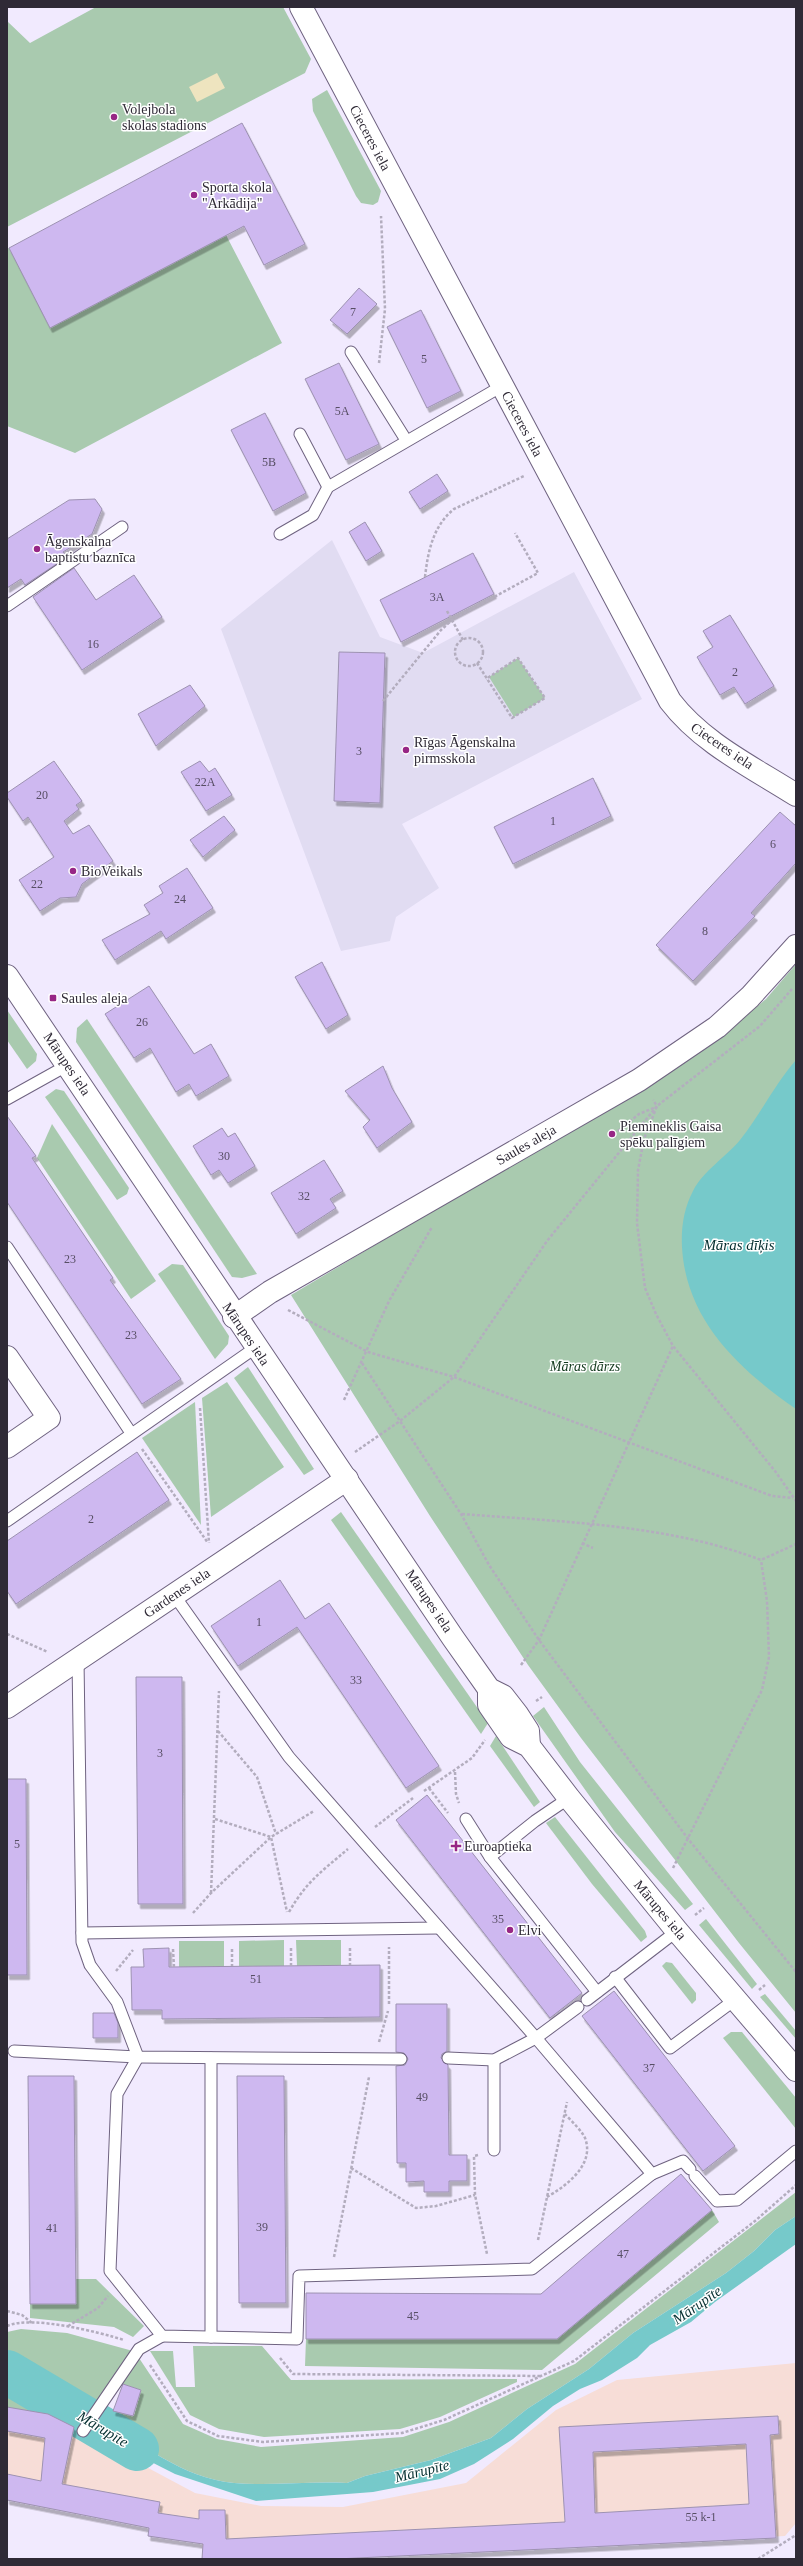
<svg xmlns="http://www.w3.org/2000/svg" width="803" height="2566" viewBox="0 0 803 2566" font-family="'Times New Roman',serif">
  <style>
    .industrial { fill: #f7ddd7 }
    .education { fill: #e1dcf2 }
    .green { fill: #a9caaf }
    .sand { fill: #eee4bf }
    .water { fill: #76c9ca }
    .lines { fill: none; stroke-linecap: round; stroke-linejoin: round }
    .river { stroke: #76c9ca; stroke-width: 44 }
    .building { fill: #ceb8f0; stroke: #9d92b1; fill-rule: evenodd; filter: url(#shadow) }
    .lane-casing { stroke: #6f6380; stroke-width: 13 }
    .street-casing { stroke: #6f6380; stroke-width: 24 }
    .secondary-casing { stroke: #6f6380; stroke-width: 24 }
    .path { stroke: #b3adbe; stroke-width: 2.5; stroke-dasharray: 3 2; stroke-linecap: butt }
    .lane { stroke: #fff; stroke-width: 11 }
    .street { stroke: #fff; stroke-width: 22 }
    .secondary { stroke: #fff; stroke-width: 22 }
    .poi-dot { fill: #972685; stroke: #fff; stroke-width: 1.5 }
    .labels { text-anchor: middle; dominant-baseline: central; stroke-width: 3; stroke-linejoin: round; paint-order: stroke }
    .number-label { font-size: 12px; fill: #574e64 }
    .poi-label { font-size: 14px; fill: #2f2a36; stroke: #fff; text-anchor: start }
    .street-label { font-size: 14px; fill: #2f2a36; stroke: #fff }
    .park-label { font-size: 14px; font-style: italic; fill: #133a1e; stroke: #fff }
    .water-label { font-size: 15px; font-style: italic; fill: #063031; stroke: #fff }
  </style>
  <defs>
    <filter id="shadow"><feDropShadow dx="2.5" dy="4.5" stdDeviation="0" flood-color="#0004"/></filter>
  </defs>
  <rect width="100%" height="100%" fill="#f1eafe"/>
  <path class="industrial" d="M796 2363V2523L785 2536 336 2559H202V2544L148 2536 149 2528 7 2500V2407L49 2415 195 2493 261 2506 343 2507 466 2483 556 2410 617 2380Z"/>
  <path class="education" d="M332 540 380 637 423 653 574 572 642 699 402 824 439 888 396 917 390 941 341 951 221 629Z"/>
  <g class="green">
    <path d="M96 7H283L311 59 305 73 7 227V21L30 43Z"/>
    <path d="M327 90 381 191 378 202 373 205 361 203 356 196 313 111 312 99Z"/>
    <path d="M226 235 282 343 75 453 7 426V249L9 248 51 327Z"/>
    <path d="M518 658 545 698 514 717 489 677Z"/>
    <path d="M796 964V2013L739 1943 581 1738 528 1665 430 1516 291 1295 708 1047 766 999Z"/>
    <path d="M7 1010 37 1054 36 1061 27 1069 7 1040Z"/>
    <path d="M87 1019 257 1274 242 1278 232 1277 76 1042 77 1028Z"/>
    <path d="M56 1089 64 1091 129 1188 127 1194 117 1200 45 1097Z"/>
    <path d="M52 1124 156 1281 131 1299 37 1158Z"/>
    <path d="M172 1264 183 1265 229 1336 228 1344 215 1359 158 1274Z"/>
    <path d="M248 1367 314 1469 304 1475 234 1378Z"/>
    <path d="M227 1382 284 1467 211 1517 202 1398Z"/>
    <path d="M195 1402 201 1525 142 1438Z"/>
    <path d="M341 1512 488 1723 481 1734 331 1520Z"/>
    <path d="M544 1707 580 1762 693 1904 685 1910 615 1832 533 1716Z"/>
    <path d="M496 1736 540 1802 534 1807 490 1746Z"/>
    <path d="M555 1817 645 1931 647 1937 641 1942 592 1884 546 1823Z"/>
    <path d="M706 1919 757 1984 752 1989 699 1925Z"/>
    <path d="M284 1940V1966H239V1941Z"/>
    <path d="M296 1940H341V1965L297 1966Z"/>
    <rect x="179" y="1941" width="45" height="26"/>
    <path d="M666 1962 672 1963 696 1993V2000L692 2004 662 1966Z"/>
    <path d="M765 1994 796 2031V2039L760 1997Z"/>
    <path d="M731 2032H742L796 2098V2129L723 2038Z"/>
    <path d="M796 2192V2216L775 2230 754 2251 726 2273 633 2333 589 2369 527 2409 491 2438 431 2460 365 2476 347 2483C310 2481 271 2486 234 2483 182 2478 140 2443 98 2415L104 2408 134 2416 141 2390 121 2384 139 2358 183 2424 217 2439 261 2447 403 2437 449 2422 575 2364Z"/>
    <path d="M712 2210 719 2222 542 2370 305 2366 306 2339H557Z"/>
    <path d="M76 2279H96L144 2326 133 2337 114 2327 30 2318V2304H76Z"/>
    <path d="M21 2329 67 2333 133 2351 89 2411H80L7 2358V2332Z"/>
    <path d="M193 2346H262L291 2380 517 2379V2382L440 2417 400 2429 264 2437 219 2429 190 2415 150 2351H173L176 2387H195Z"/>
    <path d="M7 2381 62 2411 76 2424 74 2427 7 2407Z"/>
  </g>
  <path class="sand" d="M217 73 225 88 197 102 189 87Z"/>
  <g class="water">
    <path d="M796 1060V1409C740 1370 686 1321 682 1247 681 1227 684 1208 693 1191 703 1171 726 1157 740 1140 761 1114 774 1085 796 1060Z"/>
    <path d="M796 2216V2244L715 2302 691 2322 650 2345 637 2358 602 2380 580 2389 553 2406 513 2439 474 2464 440 2479 373 2492 256 2501 175 2474 94 2433 89 2429 98 2415C140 2443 182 2478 234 2483 271 2486 310 2481 347 2483L365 2476 431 2460 491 2438 527 2409 589 2369 633 2333 726 2273 754 2251 775 2230Z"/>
    <path d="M7 2358 80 2411 76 2424 62 2411 7 2381Z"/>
  </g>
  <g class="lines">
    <path class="river" d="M7 2372 137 2449"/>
  </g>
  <g class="building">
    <path d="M242 123 305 244 264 265 244 226 50 328 9 248Z"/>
    <path d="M359 288 377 304 347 334 330 320Z"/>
    <path d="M421 310 461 391 427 408 387 327Z"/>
    <path d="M339 363 379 444 346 460 305 379Z"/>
    <path d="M265 413 306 493 273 511 231 430Z"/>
    <path d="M437 474 448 491 420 509 409 492Z"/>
    <path d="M95 499 102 509 92 534 63 552 67 557 25 585 21 579 7 588V539L69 500Z"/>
    <path d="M365 522 382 551 366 561 349 532Z"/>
    <path d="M473 553 494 594 401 642 380 600Z"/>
    <path d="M74 568 96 600 134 575 162 617 82 670 33 597Z"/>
    <path d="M730 615 774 686 745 704 734 687 720 695 697 657 713 647 703 631Z"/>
    <path d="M339 652 385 653 380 803 334 801Z"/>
    <path d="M190 685 205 706 156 746 138 714Z"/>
    <path d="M54 761 82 801 76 805 79 809 64 821 73 834 89 825 113 861 82 884 76 897 60 898 40 911 19 880 54 857 28 817 23 821 7 797V793Z"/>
    <path d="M200 761 209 772 215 768 232 795 206 811 181 772Z"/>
    <path d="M593 778 611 816 513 864 494 827Z"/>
    <path d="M780 812 796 826V863L751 913 755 916 693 981 656 945Z"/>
    <path d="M224 816 235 830 203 857 190 840Z"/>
    <path d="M187 868 213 908 166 939 161 931 115 960 102 940 150 914 144 905 163 893 159 886Z"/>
    <path d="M322 962 348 1015 326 1029 295 977Z"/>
    <path d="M149 986 194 1054 211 1044 229 1076 196 1096 189 1084 176 1092 150 1048 134 1058 105 1014Z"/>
    <path d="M383 1066 392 1088 412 1122 377 1148 363 1127 370 1120 345 1091Z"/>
    <path d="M7 1116 36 1156 32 1158 113 1278 110 1280 181 1379 142 1404 7 1202Z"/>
    <path d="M222 1128 228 1137 235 1133 255 1166 228 1183 219 1170 211 1175 193 1146Z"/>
    <path d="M324 1160 343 1191 330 1199 336 1208 296 1234 271 1193Z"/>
    <path d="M137 1452 169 1500 16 1604 7 1591V1541Z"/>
    <path d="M280 1580 305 1619 329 1603 439 1766 406 1788 297 1627 238 1666 211 1626Z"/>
    <path d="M136 1677H182L183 1904H138Z"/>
    <path d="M7 1779H26L27 1975H7Z"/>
    <path d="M427 1795 582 1993 550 2018 396 1820Z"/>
    <path d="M169 1948V1967L380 1965V2017L162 2019V2010H132L131 1967H144L143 1949Z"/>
    <path d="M614 1991 735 2146 703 2171 582 2016Z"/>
    <path d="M396 2004H447V2051L442 2054 441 2058 448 2065 449 2155H467V2181H449V2192H424V2181L406 2182V2163H397L396 2066 405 2065 408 2059 404 2053 396 2052Z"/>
    <path d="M93 2013H114L118 2023V2038H93Z"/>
    <path d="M28 2076H74L76 2304H30Z"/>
    <path d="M237 2076H284L286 2303H239Z"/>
    <path d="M681 2174 712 2210 557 2339H306V2293L541 2294Z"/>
    <path d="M123 2384 141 2390 133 2416 113 2411Z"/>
    <path d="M7 2407 48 2414 74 2427 62 2484 160 2502 158 2513 199 2519V2510H225L226 2539 565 2522 559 2427 778 2416 779 2434 770 2435 776 2538 336 2559H202L203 2544 148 2536 149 2528 7 2500V2474L41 2481 45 2438 7 2431ZM746 2444 749 2504 595 2513 593 2452Z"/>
  </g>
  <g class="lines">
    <g class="lane-casing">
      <g id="lane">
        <path d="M351 352 406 440"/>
        <path d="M300 434 328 487"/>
        <path d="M280 534 313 515 328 487 502 386"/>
        <path d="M7 606 122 527"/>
        <path d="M7 1099 68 1065"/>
        <path d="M7 1247 131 1433"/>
        <path d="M7 1521 255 1348"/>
        <path d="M174 1595 289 1757 536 2038 652 2174 683 2161 690 2169"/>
        <path d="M78 1659 82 1942 90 1965 117 2002 138 2057 117 2094 110 2271 162 2336 297 2339 299 2276 532 2269 652 2174"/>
        <path d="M466 1819 490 1857 597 1992"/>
        <path d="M490 1857 535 1821 569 1798"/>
        <path d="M82 1933 439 1928"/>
        <path d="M615 1977 670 2048 736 1999"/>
        <path d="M587 2000 677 1931"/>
        <path d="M14 2051 138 2057 401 2059"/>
        <path d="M448 2058 494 2060 536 2038 578 2007"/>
        <path d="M494 2060V2150"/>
        <path d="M695 2176 717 2201 737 2200 796 2151"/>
        <path d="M211 2337V2058"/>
        <path d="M83 2431 139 2349 162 2336"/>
      </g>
    </g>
    <g class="street-casing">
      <g id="street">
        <path d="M301 7 670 701C702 743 752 767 796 795"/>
        <path d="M234 1317 270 1292 639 1080 717 1027 750 997 796 946"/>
        <path d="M7 1357 49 1418 7 1447"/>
        <path d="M7 1707 347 1479"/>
      </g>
    </g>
    <g class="secondary-casing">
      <g id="secondary">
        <path d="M7 976 453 1638 489 1689 503 1696 517 1714 528 1731 529 1746"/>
        <path d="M489 1689V1705L511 1737 529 1746 569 1798 677 1931 796 2070"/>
      </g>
    </g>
    <g class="path">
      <path d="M379 363 385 309 381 216"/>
      <path d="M425 577C428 551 433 526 454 509L524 476"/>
      <path d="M447 611 463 640"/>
      <circle cx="469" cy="652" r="14"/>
      <path d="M477 663 512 718 545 698 518 658 486 679"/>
      <path d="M383 701 441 630 452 620 538 573 515 533"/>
      <path d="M792 989 760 1026 657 1106 644 1139 638 1170 637 1223 645 1288 656 1314 673 1346 775 1471 796 1501"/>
      <path d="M618 1131 639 1114 656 1107"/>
      <path d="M288 1310 368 1352 454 1377 772 1496 793 1498"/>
      <path d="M362 1363 461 1514 489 1565 539 1640 689 1840 796 1972"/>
      <path d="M344 1400 389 1301 432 1227"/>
      <path d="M200 1408 209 1543"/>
      <path d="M142 1449 208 1543"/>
      <path d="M355 1452 400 1421 454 1377 547 1241 657 1106 653 1100"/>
      <path d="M462 1514C562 1522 667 1524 761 1560L796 1544"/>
      <path d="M582 1543 593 1548"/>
      <path d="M7 1634 48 1652"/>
      <path d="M521 1665 539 1640 673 1346"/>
      <path d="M536 1701 542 1697"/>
      <path d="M218 1731 257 1777 276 1834"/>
      <path d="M455 1772 456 1794 459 1803"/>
      <path d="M429 1788 448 1813"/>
      <path d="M424 1791 472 1758 485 1740"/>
      <path d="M215 1819 271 1837 287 1912"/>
      <path d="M375 1827 413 1798"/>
      <path d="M673 1868 762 1690 769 1657 767 1601 761 1560"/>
      <path d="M211 1893 219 1691"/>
      <path d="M289 1912C306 1882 322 1871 348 1849"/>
      <path d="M193 1913 211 1893 271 1837 314 1811"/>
      <path d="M695 1915 704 1908"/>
      <path d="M291 1948V1966"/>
      <path d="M350 1948V1965"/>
      <path d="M173 1949 174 1967"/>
      <path d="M232 1949V1966"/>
      <path d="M116 1971 133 1950"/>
      <path d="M759 1990 765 1985"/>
      <path d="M389 2004V1947"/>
      <path d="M379 2042 388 2011"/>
      <path d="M478 2155 474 2156 475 2195 487 2254"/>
      <path d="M351 2168 416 2208 436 2206 475 2195"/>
      <path d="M547 2197C566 2186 593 2166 586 2141 584 2132 571 2121 565 2114"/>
      <path d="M538 2240 567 2102"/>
      <path d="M334 2257 369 2077"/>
      <path d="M7 2311 22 2315 32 2323"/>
      <path d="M7 2326C32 2315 98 2332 124 2340"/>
      <path d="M68 2326 98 2308 108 2296"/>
      <path d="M280 2358 293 2374 541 2376"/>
      <path d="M150 2365 187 2421 218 2436 263 2442 402 2433 444 2420 574 2361 755 2221 796 2185"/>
      <path d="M758 2559 796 2535"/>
    </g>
    <use href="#lane" class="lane"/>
    <use href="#street" class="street"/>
    <use href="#secondary" class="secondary"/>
  </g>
  <g class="poi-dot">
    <circle cx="114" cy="117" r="4"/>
    <circle cx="194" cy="195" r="4"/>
    <circle cx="37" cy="549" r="4"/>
    <circle cx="406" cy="750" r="4"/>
    <circle cx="73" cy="871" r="4"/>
    <rect x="49" y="994" width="8" height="8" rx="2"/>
    <circle cx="612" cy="1134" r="4"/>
    <path d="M454 1840h4v4h4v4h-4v4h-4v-4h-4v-4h4z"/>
    <circle cx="510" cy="1930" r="4"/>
  </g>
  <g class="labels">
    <g class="number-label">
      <text x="353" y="312">7</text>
      <text x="424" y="359">5</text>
      <text x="342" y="411">5A</text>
      <text x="269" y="462">5B</text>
      <text x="437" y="597">3A</text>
      <text x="93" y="644">16</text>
      <text x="735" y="672">2</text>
      <text x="359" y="751">3</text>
      <text x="205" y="782">22A</text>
      <text x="42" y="795">20</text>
      <text x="553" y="821">1</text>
      <text x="773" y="844">6</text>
      <text x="37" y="884">22</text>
      <text x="180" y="899">24</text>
      <text x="705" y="931">8</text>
      <text x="142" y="1022">26</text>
      <text x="224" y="1156">30</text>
      <text x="304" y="1196">32</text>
      <text x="70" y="1259">23</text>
      <text x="131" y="1335">23</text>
      <text x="91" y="1519">2</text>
      <text x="259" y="1622">1</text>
      <text x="356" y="1680">33</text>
      <text x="160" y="1753">3</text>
      <text x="17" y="1844">5</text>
      <text x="498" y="1919">35</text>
      <text x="256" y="1979">51</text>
      <text x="649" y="2068">37</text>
      <text x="422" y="2097">49</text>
      <text x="262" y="2227">39</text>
      <text x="52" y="2228">41</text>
      <text x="623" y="2254">47</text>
      <text x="413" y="2316">45</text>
      <text x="701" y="2517">55 k-1</text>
    </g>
    <g class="poi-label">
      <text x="122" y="109">Volejbola<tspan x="122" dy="16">skolas stadions</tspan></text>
      <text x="202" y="187">Sporta skola<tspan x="202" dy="16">"Arkādija"</tspan></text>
      <text x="45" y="541">Āgenskalna<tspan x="45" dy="16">baptistu baznīca</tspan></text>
      <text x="414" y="742">Rīgas Āgenskalna<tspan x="414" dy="16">pirmsskola</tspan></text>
      <text x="81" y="871">BioVeikals</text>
      <text x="61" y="998">Saules aleja</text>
      <text x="620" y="1126">Piemineklis Gaisa<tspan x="620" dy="16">spēku palīgiem</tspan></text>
      <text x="464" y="1846">Euroaptieka</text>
      <text x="518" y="1930">Elvi</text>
    </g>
    <g class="street-label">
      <text transform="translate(370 138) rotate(62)">Cieceres iela</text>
      <text transform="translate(522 424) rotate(62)">Cieceres iela</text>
      <text transform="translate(722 746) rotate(34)">Cieceres iela</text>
      <text transform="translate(67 1064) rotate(56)">Mārupes iela</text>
      <text transform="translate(526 1145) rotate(-30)">Saules aleja</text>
      <text transform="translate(246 1334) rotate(56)">Mārupes iela</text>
      <text transform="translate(177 1593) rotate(-34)">Gardenes iela</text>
      <text transform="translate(429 1601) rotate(56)">Mārupes iela</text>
      <text transform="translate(660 1910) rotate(50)">Mārupes iela</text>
    </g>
    <g class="park-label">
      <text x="585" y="1366">Māras dārzs</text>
    </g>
    <g class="water-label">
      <text x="739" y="1245">Māras dīķis</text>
      <text transform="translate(697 2305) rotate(-35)">Mārupīte</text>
      <text transform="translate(103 2429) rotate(31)">Mārupīte</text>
      <text transform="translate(422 2471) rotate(-14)">Mārupīte</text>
    </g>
  </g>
  <rect width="803" height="2566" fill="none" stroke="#2f2a36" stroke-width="16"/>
</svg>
